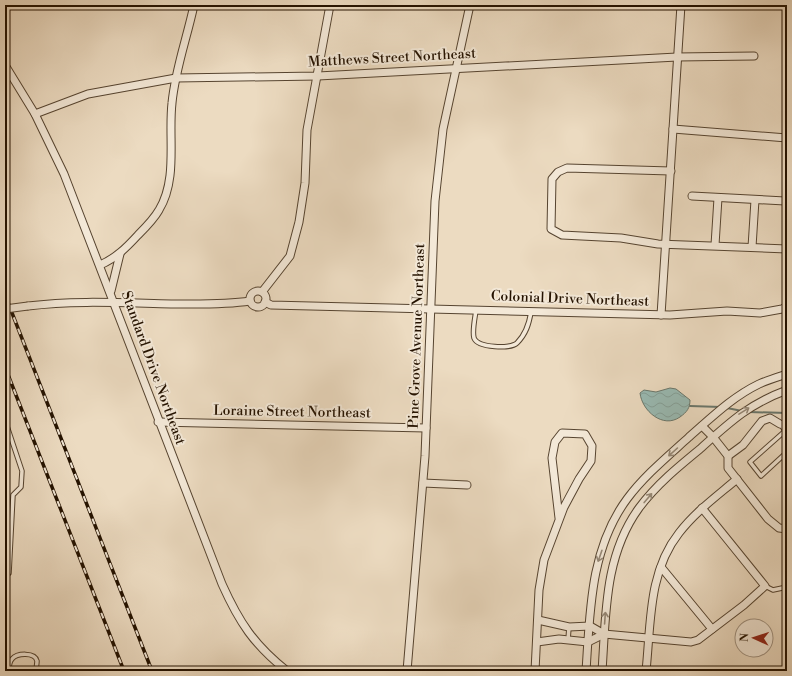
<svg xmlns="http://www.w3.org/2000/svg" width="792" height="676" viewBox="0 0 792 676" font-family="'Libre Bodoni',serif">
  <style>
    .water { fill: url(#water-waves); stroke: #6a776c }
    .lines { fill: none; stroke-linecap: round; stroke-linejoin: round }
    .stream { stroke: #6a776c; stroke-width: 2 }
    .service-casing { stroke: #564430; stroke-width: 5.5 }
    .minor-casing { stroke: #564430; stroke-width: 9 }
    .service { stroke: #f3e8d7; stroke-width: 3.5 }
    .minor { stroke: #f3e8d7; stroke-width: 7 }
    .rail-casing { stroke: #241200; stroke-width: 3.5 }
    .rail { stroke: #f3e8d7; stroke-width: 2; stroke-dasharray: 6; stroke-linecap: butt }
    .minor-bridge-casing { stroke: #564430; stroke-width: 9; stroke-linecap: butt }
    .minor-bridge { stroke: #f3e8d7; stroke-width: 7 }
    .oneway { stroke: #968876 }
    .labels { text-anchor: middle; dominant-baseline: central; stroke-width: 4; stroke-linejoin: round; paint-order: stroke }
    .street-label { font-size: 14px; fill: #241200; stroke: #f3e8d7 }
  </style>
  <defs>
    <pattern id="water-waves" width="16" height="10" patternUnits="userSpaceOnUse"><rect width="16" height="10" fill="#99bbb4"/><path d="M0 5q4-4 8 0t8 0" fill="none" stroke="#84a099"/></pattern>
  </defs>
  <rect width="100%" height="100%" fill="#ecdbc1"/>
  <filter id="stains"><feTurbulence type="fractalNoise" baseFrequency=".005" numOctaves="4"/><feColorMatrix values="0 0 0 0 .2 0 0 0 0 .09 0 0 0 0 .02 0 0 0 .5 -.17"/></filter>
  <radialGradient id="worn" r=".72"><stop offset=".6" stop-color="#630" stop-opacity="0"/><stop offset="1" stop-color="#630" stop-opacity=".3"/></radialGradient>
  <path class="water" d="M670 388 676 389 690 400C690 408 687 412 680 417 663 429 642 411 640 393L644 390 656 392Z"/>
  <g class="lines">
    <g class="stream">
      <path d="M690 406 721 407"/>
      <path d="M727 408 742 411"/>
      <path d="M749 412 787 413"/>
    </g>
    <g class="service-casing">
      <g id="service">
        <path d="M476 310C475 318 472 331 474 338 478 348 511 349 517 343 526 334 529 324 531 312"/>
        <path d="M5 420 22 471 21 487 13 495 9 573H5"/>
        <path d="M780 424 787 433"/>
        <path d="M785 431 750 462 761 476 787 452"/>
        <path d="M765 586 773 590 787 587"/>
        <path d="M568 640 569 627"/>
        <path d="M9 671C9 667 9 662 12 659 17 653 35 652 37 661 37 664 36 668 36 671"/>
      </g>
    </g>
    <g class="minor-casing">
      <g id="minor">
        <path d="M5 65 35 114 64 174 222 584C239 622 254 645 287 671"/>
        <path d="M35 114 88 94 176 78 318 76 677 57 754 56"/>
        <path d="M673 129 787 138"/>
        <path d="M671 171 567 168 558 172 552 179 551 229 562 235 621 238 658 244 787 249"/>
        <path d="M692 196 785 201"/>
        <path d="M715 245 718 198"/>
        <path d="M752 247 755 200"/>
        <path d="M100 265C116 258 126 248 138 235 145 228 154 219 159 210 178 179 168 137 172 103 175 70 187 38 194 5"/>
        <path d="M111 291 120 254"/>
        <circle cx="258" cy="299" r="8"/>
        <path d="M262 292 290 256 299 222 305 183 307 130 330 5"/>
        <path d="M265 302 271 305 670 315 727 311 760 313 782 309 787 306"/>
        <path d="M28 306C75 300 124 303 171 304 198 304 224 305 250 301"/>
        <path d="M661 315 681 5"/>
        <path d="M158 422 426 428"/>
        <path d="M702 426 713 437 728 456V468L768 519 779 528 787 529"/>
        <path d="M728 456 743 445 762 421 770 418 780 424"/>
        <path d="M423 483 467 485"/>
        <path d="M661 567 712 629"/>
        <path d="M538 620 569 627 590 626 604 634 691 642 698 640 744 605 765 586 702 508"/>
        <path d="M537 642 559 639 588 642 604 634"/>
        <path d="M407 671 425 456 435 201 443 129 470 5"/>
        <path d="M535 671 539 590 544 560 564 507 579 479 591 461 592 446 585 434 562 433 555 442 552 458 559 518"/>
        <path d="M586 671C590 612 590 549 627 499 644 476 667 457 689 437 711 418 732 397 759 384 768 380 778 377 787 374"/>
        <path d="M602 671C606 615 604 556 639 508 656 485 678 467 700 449 730 422 749 404 787 390"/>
        <path d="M646 671C651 624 648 572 679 533 695 512 717 496 737 479"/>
      </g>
    </g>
    <use href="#service" class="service"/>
    <use href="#minor" class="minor"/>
    <g class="rail-casing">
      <g id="rail">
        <path d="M5 295 152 671"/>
        <path d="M5 367 124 671"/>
      </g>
    </g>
    <use href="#rail" class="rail"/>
    <g class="minor-bridge-casing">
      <path id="minor-bridge" d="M5 309 28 306"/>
    </g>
    <use href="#minor-bridge" class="minor-bridge"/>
  </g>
  <defs><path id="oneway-shaft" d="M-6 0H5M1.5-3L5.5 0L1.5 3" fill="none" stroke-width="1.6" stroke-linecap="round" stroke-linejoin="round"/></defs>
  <g class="oneway">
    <use href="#oneway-shaft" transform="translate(744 411) rotate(-32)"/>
    <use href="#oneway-shaft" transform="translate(673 452) rotate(138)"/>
    <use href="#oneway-shaft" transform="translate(648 498) rotate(-50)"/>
    <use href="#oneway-shaft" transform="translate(600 556) rotate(109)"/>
    <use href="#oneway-shaft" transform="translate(605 618) rotate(-86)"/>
  </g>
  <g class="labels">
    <g class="street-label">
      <text transform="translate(392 58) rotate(-3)">Matthews Street Northeast</text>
      <text transform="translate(570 299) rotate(2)">Colonial Drive Northeast</text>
      <text transform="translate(417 336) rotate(-88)">Pine Grove Avenue Northeast</text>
      <text transform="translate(153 368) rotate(70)">Standard Drive Northeast</text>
      <text transform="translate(292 412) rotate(1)">Loraine Street Northeast</text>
    </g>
  </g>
  <rect width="792" height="676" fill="none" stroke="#ecdbc1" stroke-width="20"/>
  <rect x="6" y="6" width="780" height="664" fill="none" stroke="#241200" stroke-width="2"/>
  <rect x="10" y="10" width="772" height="656" fill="none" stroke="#241200"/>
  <g transform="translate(754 638) rotate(273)"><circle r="19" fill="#f3e8d7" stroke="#a09281"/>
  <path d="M0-3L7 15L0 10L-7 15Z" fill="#8f2418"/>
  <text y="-6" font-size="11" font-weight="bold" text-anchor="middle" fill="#241200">N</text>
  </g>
  <rect width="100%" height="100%" filter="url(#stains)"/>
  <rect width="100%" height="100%" fill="url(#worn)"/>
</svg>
